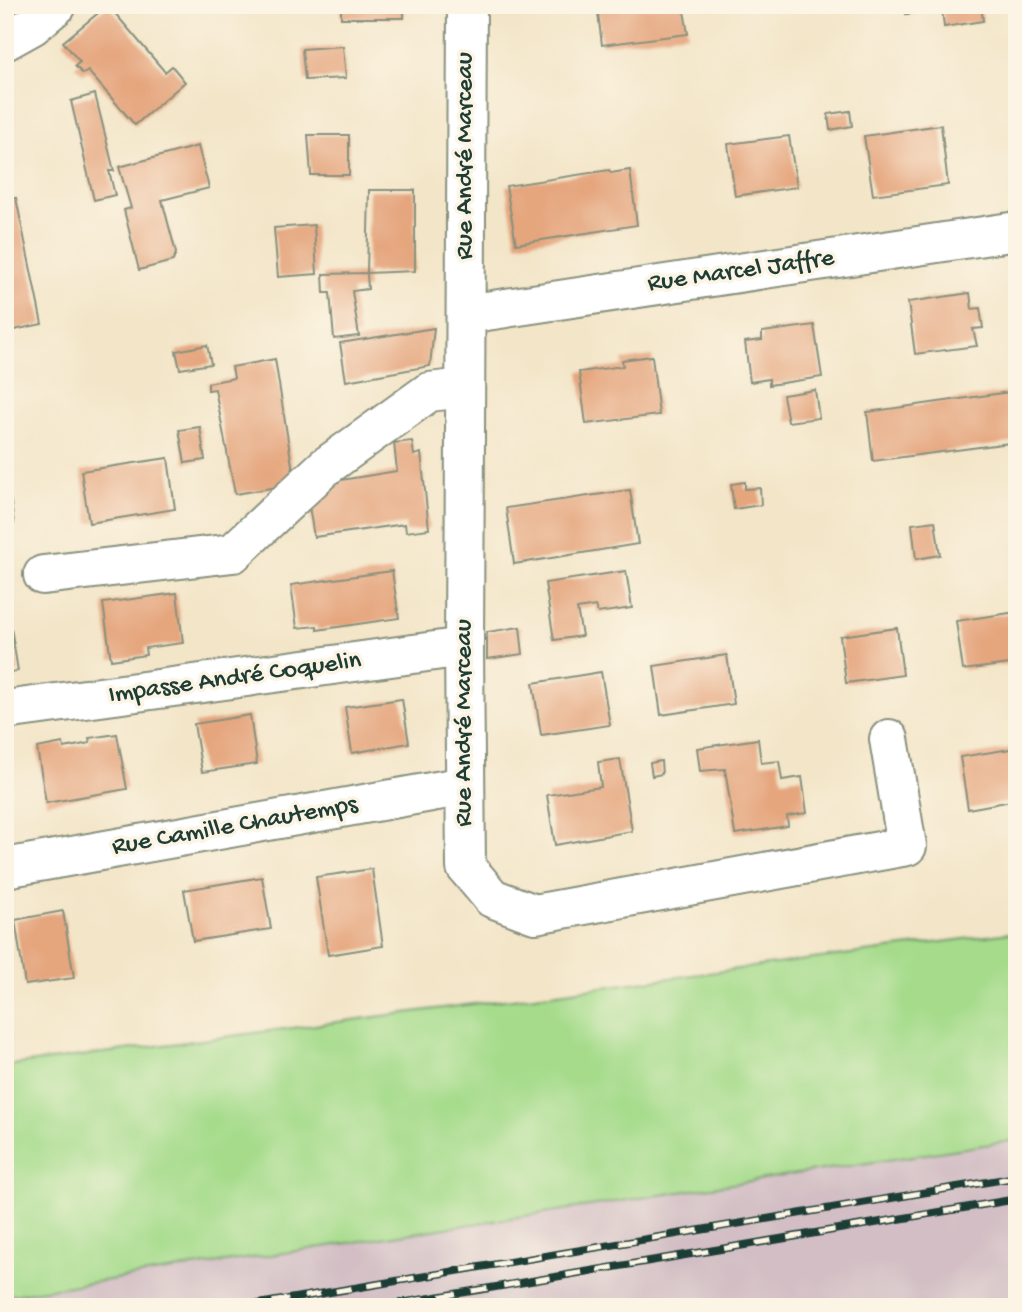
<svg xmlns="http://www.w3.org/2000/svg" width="1022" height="1312" viewBox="0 0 1022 1312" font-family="'Gochi Hand',sans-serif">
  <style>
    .industrial { fill: #d2bec4 }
    .green { fill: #a5db8b; stroke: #628c60; stroke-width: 2 }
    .building { fill: #e5a67e }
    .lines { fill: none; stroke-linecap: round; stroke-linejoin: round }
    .minor-casing { stroke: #89917e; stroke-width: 42 }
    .minor { stroke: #fff; stroke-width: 38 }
    .rail-casing { stroke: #1f3d34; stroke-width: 8 }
    .rail { stroke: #fcf5e5; stroke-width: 5; stroke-dasharray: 16; stroke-linecap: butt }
    .labels { text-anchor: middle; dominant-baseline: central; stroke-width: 7; stroke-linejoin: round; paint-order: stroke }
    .street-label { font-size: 26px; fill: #1f3d34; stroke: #fcf5e5 }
  </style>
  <rect width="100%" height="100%" fill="#fcf5e5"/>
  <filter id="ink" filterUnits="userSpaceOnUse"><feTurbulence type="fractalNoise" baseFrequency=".0143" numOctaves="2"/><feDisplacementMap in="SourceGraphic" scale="14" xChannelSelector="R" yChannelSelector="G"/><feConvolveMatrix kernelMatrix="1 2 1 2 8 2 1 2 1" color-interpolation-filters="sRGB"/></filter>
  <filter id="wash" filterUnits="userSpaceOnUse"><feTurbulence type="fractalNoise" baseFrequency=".00686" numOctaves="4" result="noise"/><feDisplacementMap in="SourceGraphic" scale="28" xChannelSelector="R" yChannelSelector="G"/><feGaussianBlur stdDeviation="1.57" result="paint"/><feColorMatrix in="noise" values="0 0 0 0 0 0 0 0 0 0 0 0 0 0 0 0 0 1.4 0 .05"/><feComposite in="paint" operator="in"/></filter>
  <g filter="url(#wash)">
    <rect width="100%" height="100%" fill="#f3e5c8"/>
    <path class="industrial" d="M1017 1140V1307H5V1296Z"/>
    <path class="green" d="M1017 932V1140L5 1296V1066Z"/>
    <g id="blocks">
      <g class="building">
        <path d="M108 5 165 72 172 66 185 82 135 125 88 71 83 74 75 66 80 62 63 42Z"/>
        <rect x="341" y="5" width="63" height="13"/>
        <path d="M597 5H683L688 34 602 45Z"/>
        <path d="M905 5H981L983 21 944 27 942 9 906 14Z"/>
        <path d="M343 46 346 78 305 80 302 49Z"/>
        <path d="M95 94 114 171H109L115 195 94 200 71 101Z"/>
        <path d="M850 111 852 126 830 130 828 114Z"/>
        <path d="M941 125 948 185 873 195 864 136Z"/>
        <path d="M308 135H349V175H311Z"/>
        <path d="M789 136 797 187 735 196 728 144Z"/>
        <path d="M198 146 209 188 162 200 176 253 173 261 139 270 124 210 131 208 119 167Z"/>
        <path d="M609 170 611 173 630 170 637 225 516 244 506 186Z"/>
        <path d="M369 190H415V271L367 273Z"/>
        <path d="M16 198 42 324 5 332V200Z"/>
        <path d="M314 225 317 274 278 277 274 228Z"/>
        <path d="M367 273 368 289 352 291 359 336 334 339 330 293H324L323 274Z"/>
        <path d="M970 293 972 309 980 308 983 328 973 329 977 346 915 354 908 302Z"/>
        <path d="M814 325 822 377 769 385V379L750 382 745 342 762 340V332Z"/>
        <path d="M434 328 430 366 346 381 340 343Z"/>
        <path d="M207 345 211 364 180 369 176 351Z"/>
        <path d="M652 356 659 415 586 424 579 372 623 366 622 360Z"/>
        <path d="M275 359 295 484 235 494 215 389 208 390V383L234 378 232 367Z"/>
        <path d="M815 390 819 418 788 422 783 395Z"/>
        <path d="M1017 391V442L873 461 867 412Z"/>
        <path d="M200 427 205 460 185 463 179 430Z"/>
        <path d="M412 441 414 455 421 453 429 529 406 532 405 524 314 537 309 506 317 484 397 471 394 443Z"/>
        <path d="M168 458 175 509 89 523 81 471Z"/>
        <path d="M745 482V489L760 488 761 505 734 509 731 484Z"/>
        <path d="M9 490 14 524 5 528V492Z"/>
        <path d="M630 490 638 544 514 564 506 508Z"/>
        <path d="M935 521 940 555 916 559 912 524Z"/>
        <path d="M392 571 399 618 317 630V626L297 628 291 585Z"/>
        <path d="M626 571 632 608 598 613 595 606 577 609 582 636 554 640 545 583Z"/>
        <path d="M177 593 183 643 145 648 146 655 111 660 103 603Z"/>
        <path d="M1017 612V663L963 670 956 621Z"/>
        <path d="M9 615 18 671 5 673V616Z"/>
        <path d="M520 627 523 654 487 659V632Z"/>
        <path d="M897 628 903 675 846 683 840 636Z"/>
        <path d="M727 655 734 704 661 715 654 666Z"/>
        <path d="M601 672 610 725 541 735 533 683Z"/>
        <path d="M402 699 409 743 352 753 345 707Z"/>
        <path d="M250 715 257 764 202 772 194 724Z"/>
        <path d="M117 734 127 789 46 803 37 748 63 743 64 748 90 743 89 738Z"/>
        <path d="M758 739 761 763 779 761 782 780 802 777 807 813 787 816 788 826 735 834 725 769 700 771 697 748Z"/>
        <path d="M1017 748V800L968 809 960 757Z"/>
        <path d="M620 759 632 831 555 845 547 795 601 787 598 762Z"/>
        <path d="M661 761 662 774 652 776 650 763Z"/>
        <path d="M372 869 383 946 328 955 316 877Z"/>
        <path d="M262 877 271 929 193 941 184 890Z"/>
        <path d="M63 911 74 978 25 985 15 920Z"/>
      </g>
    </g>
  </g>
  <g filter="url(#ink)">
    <use href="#blocks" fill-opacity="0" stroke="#89917e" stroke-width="2"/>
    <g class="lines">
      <g class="minor-casing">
        <g id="minor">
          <path d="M467 5 464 647 466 867 492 898 535 914 907 846 889 739"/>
          <path d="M5 41 32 26 57 5"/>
          <path d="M466 314 1017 231"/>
          <path d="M43 575 233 553 325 467 429 392 465 388"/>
          <path d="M5 710 464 647"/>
          <path d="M5 868 465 786"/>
        </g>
      </g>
      <use href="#minor" class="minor"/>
      <g class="rail-casing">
        <g id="rail">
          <path d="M241 1307 1017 1177"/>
          <path d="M377 1307 1017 1199"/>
        </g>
      </g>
      <use href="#rail" class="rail"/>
    </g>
  </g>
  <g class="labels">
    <g class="street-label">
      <text transform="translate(466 156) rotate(-90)">Rue André Marceau</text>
      <text transform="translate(741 272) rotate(-8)">Rue Marcel Jaffre</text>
      <text transform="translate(235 679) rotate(-8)">Impasse André Coquelin</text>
      <text transform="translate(465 723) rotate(-90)">Rue André Marceau</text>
      <text transform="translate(235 827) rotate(-10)">Rue Camille Chautemps</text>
    </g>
  </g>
  <rect width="1022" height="1312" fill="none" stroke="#fcf5e5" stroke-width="28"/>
</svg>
